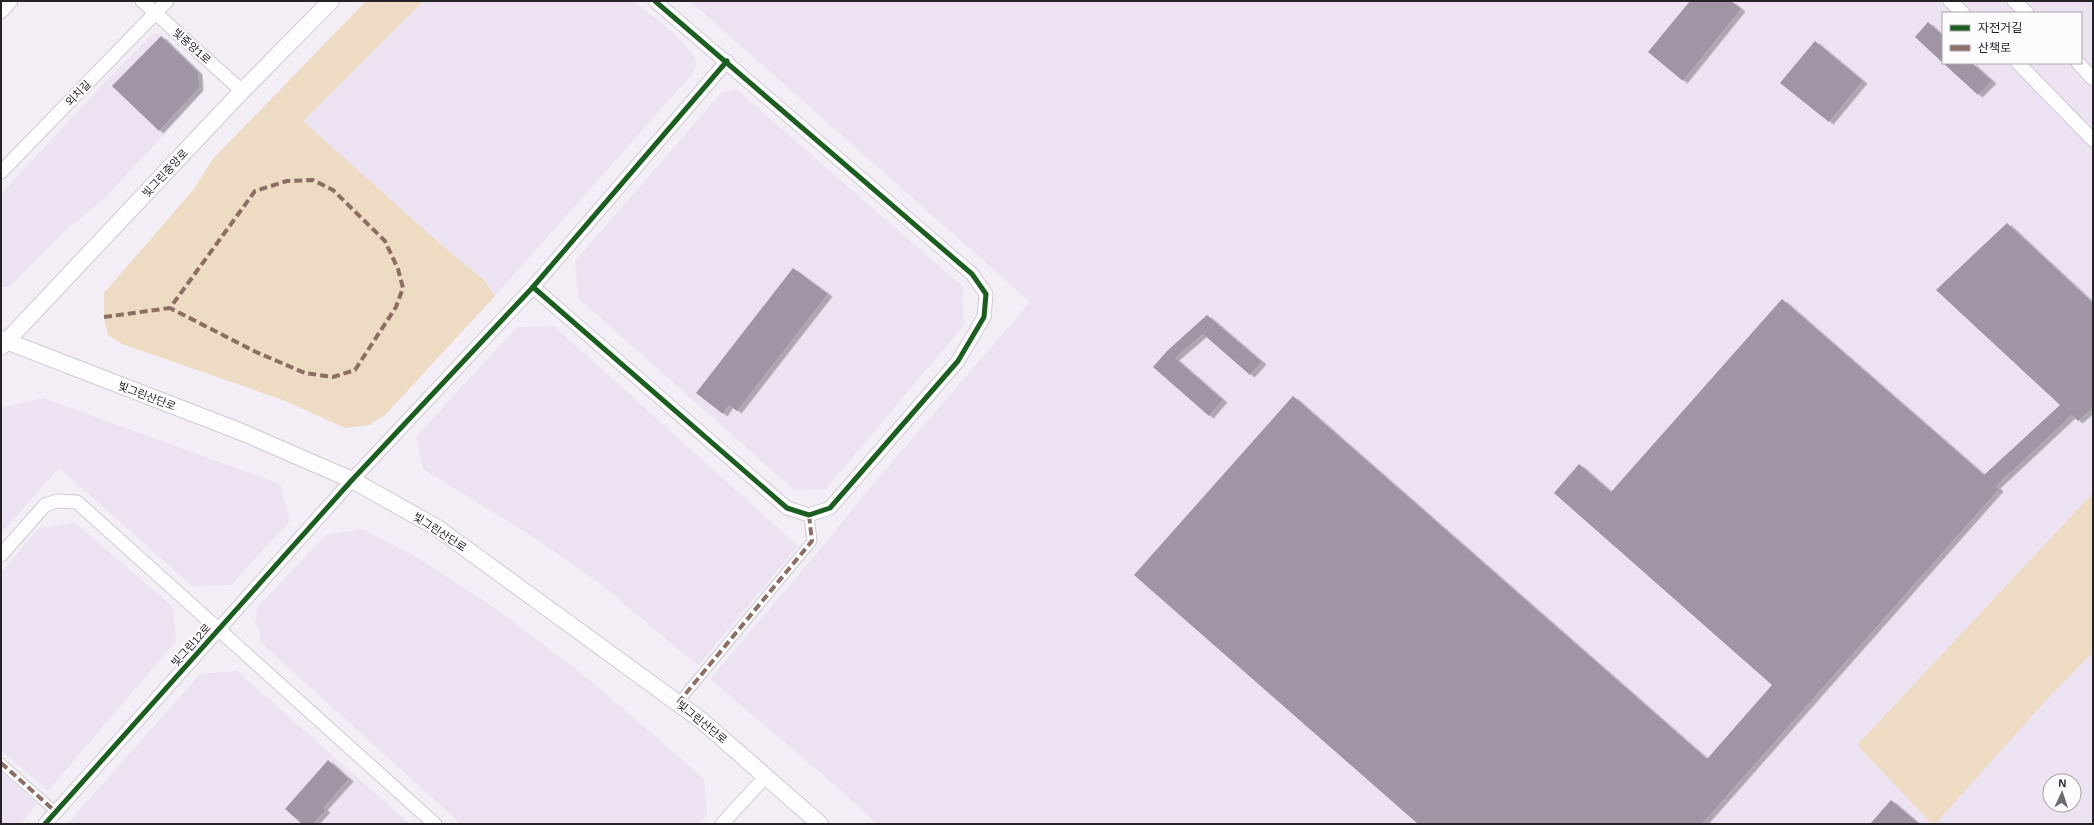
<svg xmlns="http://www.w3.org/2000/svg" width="2094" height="825" viewBox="0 0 2094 825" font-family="Helvetica,'Noto Sans KR',sans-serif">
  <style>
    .built { fill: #ece2f1; fill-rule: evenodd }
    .green { fill: #eddcc3 }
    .building { fill: #a095a5; filter: url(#shadow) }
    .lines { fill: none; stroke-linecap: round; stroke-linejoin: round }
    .pedestrian-casing { stroke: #cfcbd2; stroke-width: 11 }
    .minor-casing { stroke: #cfcbd2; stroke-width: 15 }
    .tertiary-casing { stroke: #cfcbd2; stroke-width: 18 }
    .pedestrian { stroke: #fdfcfe; stroke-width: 9 }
    .minor { stroke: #fdfcfe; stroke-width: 13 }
    .tertiary { stroke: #fdfcfe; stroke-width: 16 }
    .quiet { stroke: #8d6e63; stroke-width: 4; stroke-dasharray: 8 4; stroke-linecap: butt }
    .cycleway-casing { stroke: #fdfbfe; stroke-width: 8 }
    .cycleway { stroke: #1b5e20; stroke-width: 5 }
    .labels { text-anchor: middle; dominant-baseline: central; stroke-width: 4; stroke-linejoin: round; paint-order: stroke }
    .street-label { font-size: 11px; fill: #262328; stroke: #fdfbfe }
  </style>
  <defs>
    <filter id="shadow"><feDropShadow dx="4.5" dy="2.5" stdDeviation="0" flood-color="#0004"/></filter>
  </defs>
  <rect width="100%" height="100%" fill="#f3eef6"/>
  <g class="built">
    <path d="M424 1H633L672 31 694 56 696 66 693 73 495 296 484 280 446 249 303 121Z"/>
    <path d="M690 1H2093V824H877L830 781 710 679 827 541 867 491 1030 302ZM1943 13H2081V63H1943ZM2050 781H2074V805H2050Z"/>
    <path d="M153 34H162L201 73 202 93 106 197 69 227 10 286 1 287V194L106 81Z"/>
    <path d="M735 90 742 94 963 287 964 325 826 489 794 490 578 298 575 261 722 92Z"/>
    <path d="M554 326 798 546 698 666 603 586 541 542 423 469 416 437 454 395 517 327Z"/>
    <path d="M43 398 280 484 290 521 231 585 192 586 59 468 1 533V408Z"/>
    <path d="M75 523 173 607 176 641 48 791 1 750V572L39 528Z"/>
    <path d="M362 529 416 557 495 608 591 681 704 779 707 815 698 824H461L260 642V629L255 623 257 610 261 603 326 535Z"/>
    <path d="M237 671 410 824H67L200 674Z"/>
    <path d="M1 771 37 804 20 824H1Z"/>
  </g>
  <g class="green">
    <path d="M366 1H424L303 121 446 249 484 280 495 296 385 415 369 425 345 428 283 400 122 344 108 335 104 317V293L194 189 212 160Z"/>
    <path d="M2093 493V652L2048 698 1935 824H1932L1861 749 1859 743Z"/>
  </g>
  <g class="building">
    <path d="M1690 1H1731L1741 9 1683 81 1648 52Z"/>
    <path d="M1928 22 1943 36V63L1915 37Z"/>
    <path d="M161 36 198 72 199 88 159 131 112 86Z"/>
    <path d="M1815 41 1863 81 1829 122 1780 83Z"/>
    <path d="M1943 63H1972L1992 81 1978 95Z"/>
    <path d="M2007 223 2093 303V408L2078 421 2072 415 1996 486 1999 489 1702 824H1418L1134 575 1293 396 1707 759 1772 685 1554 493 1579 464 1611 492 1782 299 1984 475 2060 405 1936 290Z"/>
    <path d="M793 268 828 294 737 411 729 405 723 414 696 393Z"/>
    <path d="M1207 315 1262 362 1250 375 1203 334 1175 358 1223 400 1209 416 1153 367 1167 351Z"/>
    <path d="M328 760 349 779 323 808 326 810 313 824H302L285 809Z"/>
    <path d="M1891 800 1919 824H1870Z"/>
  </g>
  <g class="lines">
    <g class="pedestrian-casing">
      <g id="pedestrian">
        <path d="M678 703 812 541 809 515"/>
        <path d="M1 763 56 812"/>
      </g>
    </g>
    <g class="minor-casing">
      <g id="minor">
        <path d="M142 1 242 91"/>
        <path d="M1950 1 1963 13"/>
        <path d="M2014 1 2027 13"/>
        <path d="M1 12 11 1"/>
        <path d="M2018 63 2093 140"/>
        <path d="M2078 63 2093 79"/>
        <path d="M1 172 167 1"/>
        <path d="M533 287 787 508 809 515 830 508 958 361 984 317 986 294 972 274 655 1"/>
        <path d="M1 555 45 505 57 501 77 502 435 824"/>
        <path d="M45 824 352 480 533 287 727 61"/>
        <path d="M722 824 766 776"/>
      </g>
    </g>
    <g class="tertiary-casing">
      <g id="tertiary">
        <path d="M1 339 244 433 352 480 436 527 701 720 820 824"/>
        <path d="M1 347 242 91 331 1"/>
      </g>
    </g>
    <use href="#pedestrian" class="pedestrian"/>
    <use href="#minor" class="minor"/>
    <use href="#tertiary" class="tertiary"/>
    <g class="quiet">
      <path d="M104 317 170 308 255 191 287 181 313 180 333 190 385 241 398 269 403 288 396 307 355 370 333 377 305 373 256 352 170 308"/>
      <path d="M678 703 812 541 809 515"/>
      <path d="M1 763 56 812"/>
    </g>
    <g class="cycleway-casing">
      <g id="cycleway">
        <path d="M533 287 787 508 809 515 830 508 958 361 984 317 986 294 972 274 655 1"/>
        <path d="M45 824 352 480 533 287 727 61"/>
      </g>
    </g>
    <use href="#cycleway" class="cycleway"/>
  </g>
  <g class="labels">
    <g class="street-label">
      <text transform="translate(192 46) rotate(42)">빛중앙1로</text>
      <text transform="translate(78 93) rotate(-46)">외치길</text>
      <text transform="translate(165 173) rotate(-47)">빛그린중앙로</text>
      <text transform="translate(147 396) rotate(21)">빛그린산단로</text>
      <text transform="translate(440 532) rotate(33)">빛그린산단로</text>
      <text transform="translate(191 645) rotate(-48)">빛그린12로</text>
      <text transform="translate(702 722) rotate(39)">빛그린산단로</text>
    </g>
  </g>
  <rect width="2094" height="825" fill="none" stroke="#262328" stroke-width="4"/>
  <rect x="1942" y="12" width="140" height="52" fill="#fdfbfe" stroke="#a7a5a8"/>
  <rect x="1950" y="25" width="20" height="6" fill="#1b5e20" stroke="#a7a5a8"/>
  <text x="1978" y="32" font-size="12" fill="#262328">자전거길</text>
  <rect x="1950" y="45" width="20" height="6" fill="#8d6e63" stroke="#a7a5a8"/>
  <text x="1978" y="52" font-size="12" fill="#262328">산책로</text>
  <g transform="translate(2062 793) rotate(3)"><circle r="19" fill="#fdfbfe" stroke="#a7a5a8"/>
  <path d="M0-3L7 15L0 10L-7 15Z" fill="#6e6a70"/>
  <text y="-6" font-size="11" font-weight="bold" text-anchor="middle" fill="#262328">N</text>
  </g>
</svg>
